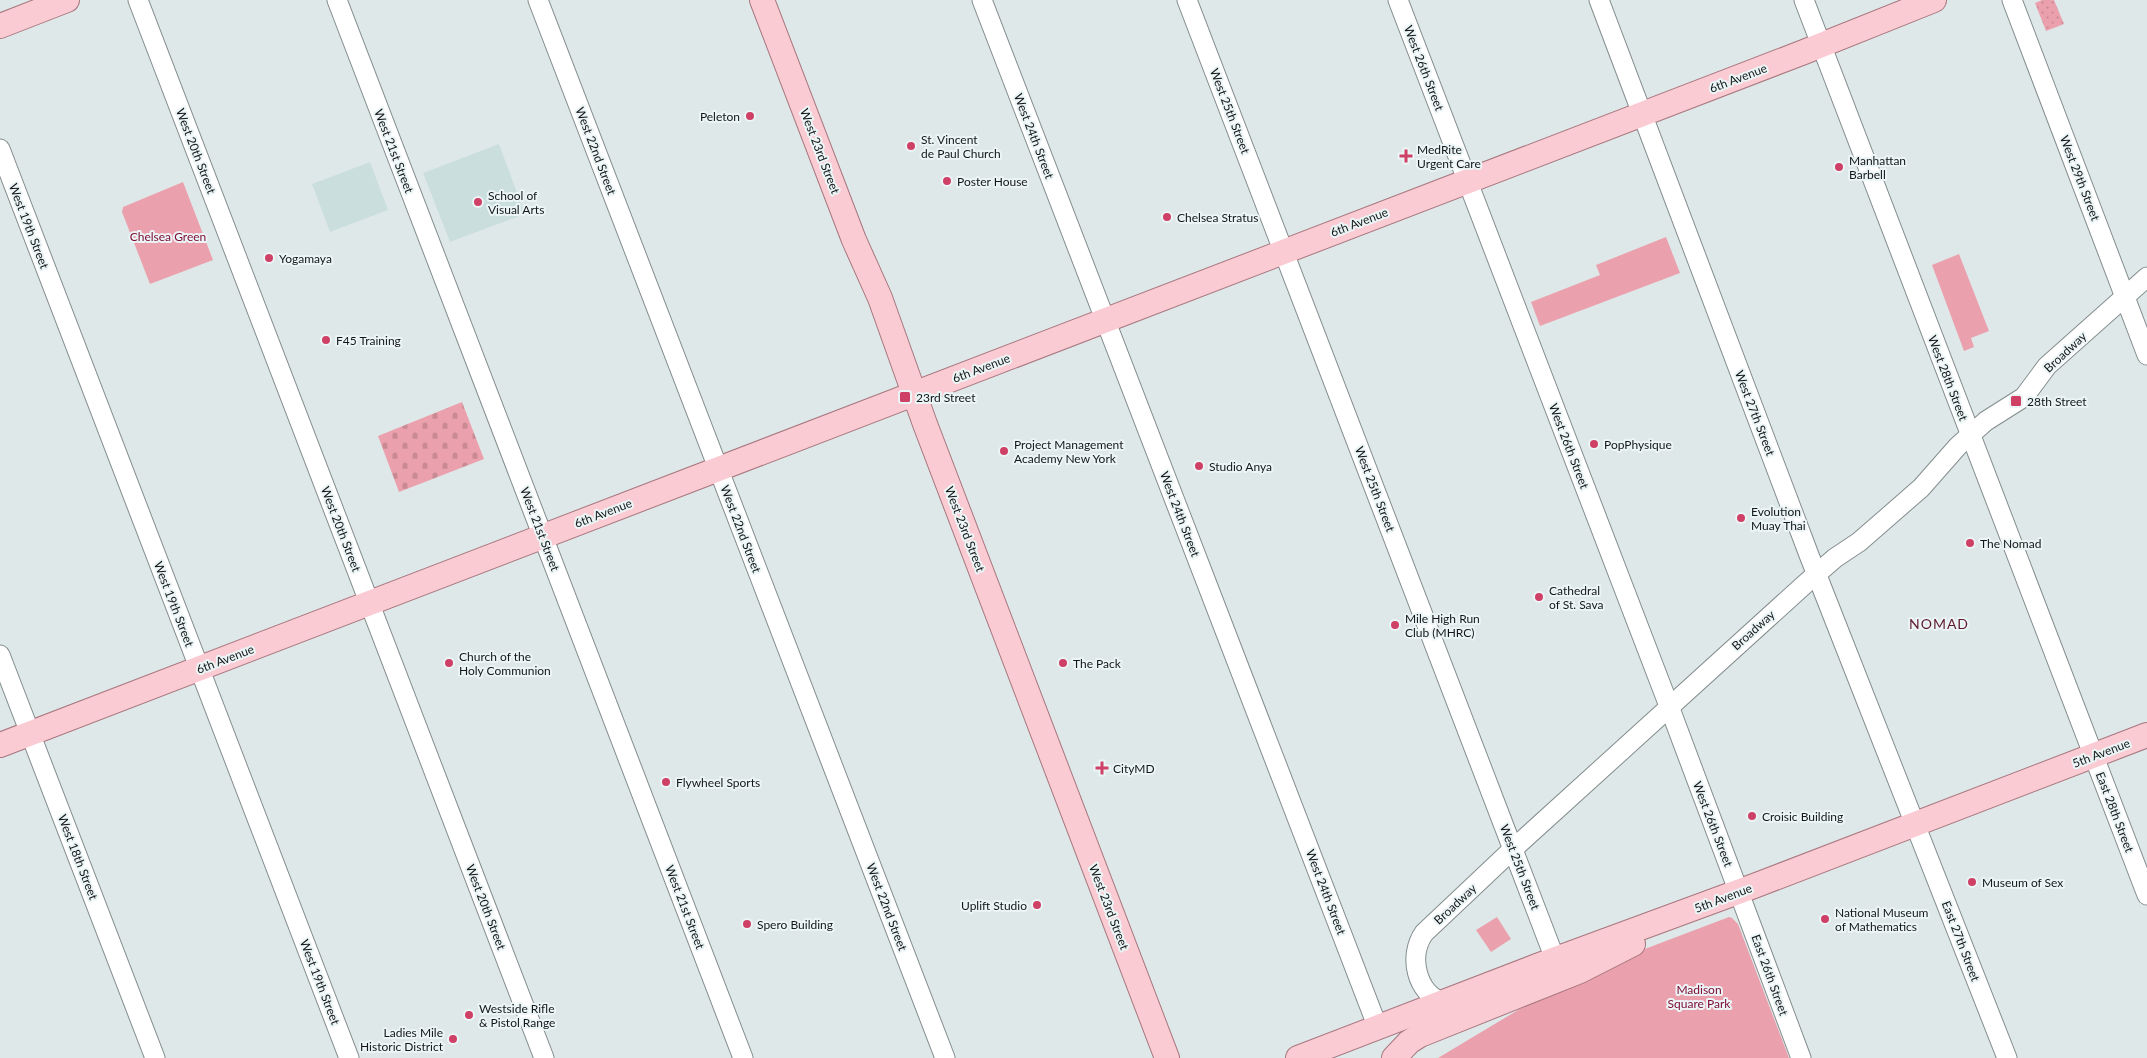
<svg xmlns="http://www.w3.org/2000/svg" width="2147" height="1058" viewBox="0 0 2147 1058" font-family="Lato,sans-serif">
  <style>
    .built { fill: #cbdede }
    .grass { fill: url(#grass-dots) }
    .cemetery { fill: url(#cemetery-stones) }
    .park { fill: #eba1ad }
    .lines { fill: none; stroke-linecap: round; stroke-linejoin: round }
    .minor-casing { stroke: #848d8d; stroke-width: 21 }
    .major-casing { stroke: #a7767e; stroke-width: 26 }
    .minor { stroke: #fff; stroke-width: 19 }
    .major { stroke: #facbd3; stroke-width: 24 }
    .poi-dot { fill: #ce4066; stroke: #ecf5f6; stroke-width: 2 }
    .labels { text-anchor: middle; dominant-baseline: central; stroke-width: 4; stroke-linejoin: round; paint-order: stroke }
    .street-label { font-size: 12px; fill: #131717; stroke: #ecf5f6 }
    .poi-label { font-size: 12px; fill: #131717; stroke: #ecf5f6; text-anchor: start }
    .park-label { font-size: 12px; fill: #7c0a33; stroke: #ecf5f6 }
    .neighbourhood-label { font-size: 14px; letter-spacing: 1px; fill: #5e1a2c; stroke: #ecf5f6 }
  </style>
  <defs>
    <pattern id="grass-dots" width="8" height="8" patternUnits="userSpaceOnUse" patternTransform="scale(1.25)"><rect width="8" height="8" fill="#eba1ad"/><path d="M2 2h.1M6 6h.1" fill="none" stroke="#c98a94" stroke-width="1.8" stroke-linecap="round"/></pattern>
    <pattern id="cemetery-stones" width="16" height="16" patternUnits="userSpaceOnUse" patternTransform="scale(1.25)"><rect width="16" height="16" fill="#eba1ad"/><path d="M2 7V4a2 2 0 0 1 4 0v3zM10 15v-3a2 2 0 0 1 4 0v3z" fill="#c98a94"/></pattern>
  </defs>
  <rect width="100%" height="100%" fill="#dfe8e9"/>
  <g class="built">
    <path d="M499 144 525 214 450 242 423 173Z"/>
    <path d="M370 162 388 210 330 232 312 184Z"/>
  </g>
  <path class="grass" d="M2042 0H2054L2064 24 2046 31 2035 3Z"/>
  <path class="cemetery" d="M462 402 484 459 399 492 378 436Z"/>
  <g class="park">
    <path d="M183 182 213 260 150 284 122 212 123 207Z"/>
    <path d="M1666 237 1680 273 1540 326 1531 302 1600 275 1596 265Z"/>
    <path d="M1959 254 1989 331 1971 338 1974 347 1964 351 1932 265Z"/>
    <path d="M1497 917 1511 939 1491 952 1476 930Z"/>
    <path d="M1729 917 1732 918 1738 924 1789 1058H1438L1548 992 1600 966Z"/>
  </g>
  <g class="lines">
    <g class="minor-casing">
      <g id="minor">
        <path d="M138 0 544 1058"/>
        <path d="M337 0 743 1058"/>
        <path d="M538 0 945 1058"/>
        <path d="M982 0 1378 1028"/>
        <path d="M1187 0 1560 972"/>
        <path d="M1398 0 1669 706 1801 1058"/>
        <path d="M1599 0 1809 555 2007 1058"/>
        <path d="M1804 0 2147 895"/>
        <path d="M2012 0 2147 355"/>
        <path d="M0 149 349 1058"/>
        <path d="M0 655 155 1058"/>
        <path d="M1444 1003C1416 993 1408 956 1424 933L1513 849 1804 585 1835 558 1859 542 1921 488 1958 446 1986 421 2024 397 2047 366 2147 277"/>
      </g>
    </g>
    <g class="major-casing">
      <g id="major">
        <path d="M762 0 854 240 880 298 925 424 1167 1058"/>
        <path d="M0 26 67 0"/>
        <path d="M0 745 1804 52 1934 0"/>
        <path d="M1298 1058 1537 966 1754 886 2147 735"/>
        <path d="M1394 1058 1409 1042 1420 1035 1580 971 1633 944"/>
      </g>
    </g>
    <use href="#minor" class="minor"/>
    <use href="#major" class="major"/>
  </g>
  <g class="poi-dot">
    <circle cx="750" cy="116" r="5"/>
    <circle cx="911" cy="146" r="5"/>
    <path d="M1403.5 148.5h5v5h5v5h-5v5h-5v-5h-5v-5h5z"/>
    <circle cx="1839" cy="167" r="5"/>
    <circle cx="947" cy="181" r="5"/>
    <circle cx="478" cy="202" r="5"/>
    <circle cx="1167" cy="217" r="5"/>
    <circle cx="269" cy="258" r="5"/>
    <circle cx="326" cy="340" r="5"/>
    <rect x="899" y="391" width="12" height="12" rx="2.5"/>
    <rect x="2010" y="395" width="12" height="12" rx="2.5"/>
    <circle cx="1594" cy="444" r="5"/>
    <circle cx="1004" cy="451" r="5"/>
    <circle cx="1199" cy="466" r="5"/>
    <circle cx="1741" cy="518" r="5"/>
    <circle cx="1970" cy="543" r="5"/>
    <circle cx="1539" cy="597" r="5"/>
    <circle cx="1395" cy="625" r="5"/>
    <circle cx="449" cy="663" r="5"/>
    <circle cx="1063" cy="663" r="5"/>
    <path d="M1099.5 760.5h5v5h5v5h-5v5h-5v-5h-5v-5h5z"/>
    <circle cx="666" cy="782" r="5"/>
    <circle cx="1752" cy="816" r="5"/>
    <circle cx="1972" cy="882" r="5"/>
    <circle cx="1037" cy="905" r="5"/>
    <circle cx="1825" cy="919" r="5"/>
    <circle cx="747" cy="924" r="5"/>
    <circle cx="469" cy="1015" r="5"/>
    <circle cx="453" cy="1039" r="5"/>
  </g>
  <g class="labels">
    <g class="street-label">
      <text transform="translate(1424 68) rotate(69)">West 26th Street</text>
      <text transform="translate(1738 78) rotate(-21)">6th Avenue</text>
      <text transform="translate(1230 111) rotate(69)">West 25th Street</text>
      <text transform="translate(1034 136) rotate(69)">West 24th Street</text>
      <text transform="translate(196 151) rotate(69)">West 20th Street</text>
      <text transform="translate(394 151) rotate(69)">West 21st Street</text>
      <text transform="translate(596 151) rotate(69)">West 22nd Street</text>
      <text transform="translate(820 151) rotate(69)">West 23rd Street</text>
      <text transform="translate(2080 178) rotate(69)">West 29th Street</text>
      <text transform="translate(1359 222) rotate(-21)">6th Avenue</text>
      <text transform="translate(29 226) rotate(69)">West 19th Street</text>
      <text transform="translate(2065 352) rotate(-43)">Broadway</text>
      <text transform="translate(981 368) rotate(-21)">6th Avenue</text>
      <text transform="translate(1948 378) rotate(69)">West 28th Street</text>
      <text transform="translate(1755 413) rotate(69)">West 27th Street</text>
      <text transform="translate(1569 446) rotate(69)">West 26th Street</text>
      <text transform="translate(1375 489) rotate(69)">West 25th Street</text>
      <text transform="translate(603 513) rotate(-21)">6th Avenue</text>
      <text transform="translate(1180 514) rotate(69)">West 24th Street</text>
      <text transform="translate(341 529) rotate(69)">West 20th Street</text>
      <text transform="translate(540 529) rotate(69)">West 21st Street</text>
      <text transform="translate(741 529) rotate(69)">West 22nd Street</text>
      <text transform="translate(965 529) rotate(69)">West 23rd Street</text>
      <text transform="translate(174 604) rotate(69)">West 19th Street</text>
      <text transform="translate(1753 630) rotate(-42)">Broadway</text>
      <text transform="translate(225 659) rotate(-21)">6th Avenue</text>
      <text transform="translate(2101 753) rotate(-21)">5th Avenue</text>
      <text transform="translate(2115 812) rotate(69)">East 28th Street</text>
      <text transform="translate(1713 824) rotate(69)">West 26th Street</text>
      <text transform="translate(78 857) rotate(69)">West 18th Street</text>
      <text transform="translate(1520 867) rotate(69)">West 25th Street</text>
      <text transform="translate(1326 892) rotate(69)">West 24th Street</text>
      <text transform="translate(1723 898) rotate(-21)">5th Avenue</text>
      <text transform="translate(1455 904) rotate(-43)">Broadway</text>
      <text transform="translate(486 907) rotate(69)">West 20th Street</text>
      <text transform="translate(685 907) rotate(69)">West 21st Street</text>
      <text transform="translate(887 907) rotate(69)">West 22nd Street</text>
      <text transform="translate(1109 907) rotate(69)">West 23rd Street</text>
      <text transform="translate(1961 941) rotate(69)">East 27th Street</text>
      <text transform="translate(1770 975) rotate(70)">East 26th Street</text>
      <text transform="translate(320 982) rotate(69)">West 19th Street</text>
    </g>
    <g class="poi-label">
      <text x="740" y="116" text-anchor="end">Peleton</text>
      <text x="921" y="139">St. Vincent<tspan x="921" dy="14">de Paul Church</tspan></text>
      <text x="1417" y="149">MedRite<tspan x="1417" dy="14">Urgent Care</tspan></text>
      <text x="1849" y="160">Manhattan<tspan x="1849" dy="14">Barbell</tspan></text>
      <text x="957" y="181">Poster House</text>
      <text x="488" y="195">School of<tspan x="488" dy="14">Visual Arts</tspan></text>
      <text x="1177" y="217">Chelsea Stratus</text>
      <text x="279" y="258">Yogamaya</text>
      <text x="336" y="340">F45 Training</text>
      <text x="916" y="397">23rd Street</text>
      <text x="2027" y="401">28th Street</text>
      <text x="1014" y="444">Project Management<tspan x="1014" dy="14">Academy New York</tspan></text>
      <text x="1604" y="444">PopPhysique</text>
      <text x="1209" y="466">Studio Anya</text>
      <text x="1751" y="511">Evolution<tspan x="1751" dy="14">Muay Thai</tspan></text>
      <text x="1980" y="543">The Nomad</text>
      <text x="1549" y="590">Cathedral<tspan x="1549" dy="14">of St. Sava</tspan></text>
      <text x="1405" y="618">Mile High Run<tspan x="1405" dy="14">Club (MHRC)</tspan></text>
      <text x="459" y="656">Church of the<tspan x="459" dy="14">Holy Communion</tspan></text>
      <text x="1073" y="663">The Pack</text>
      <text x="1113" y="768">CityMD</text>
      <text x="676" y="782">Flywheel Sports</text>
      <text x="1762" y="816">Croisic Building</text>
      <text x="1982" y="882">Museum of Sex</text>
      <text x="1027" y="905" text-anchor="end">Uplift Studio</text>
      <text x="1835" y="912">National Museum<tspan x="1835" dy="14">of Mathematics</tspan></text>
      <text x="757" y="924">Spero Building</text>
      <text x="479" y="1008">Westside Rifle<tspan x="479" dy="14">&amp; Pistol Range</tspan></text>
      <text x="443" y="1032" text-anchor="end">Ladies Mile<tspan x="443" dy="14">Historic District</tspan></text>
    </g>
    <g class="park-label">
      <text x="168" y="236">Chelsea Green</text>
      <text x="1699" y="989">Madison<tspan x="1699" dy="14">Square Park</tspan></text>
    </g>
    <g class="neighbourhood-label">
      <text x="1939" y="623">NOMAD</text>
    </g>
  </g>
</svg>
